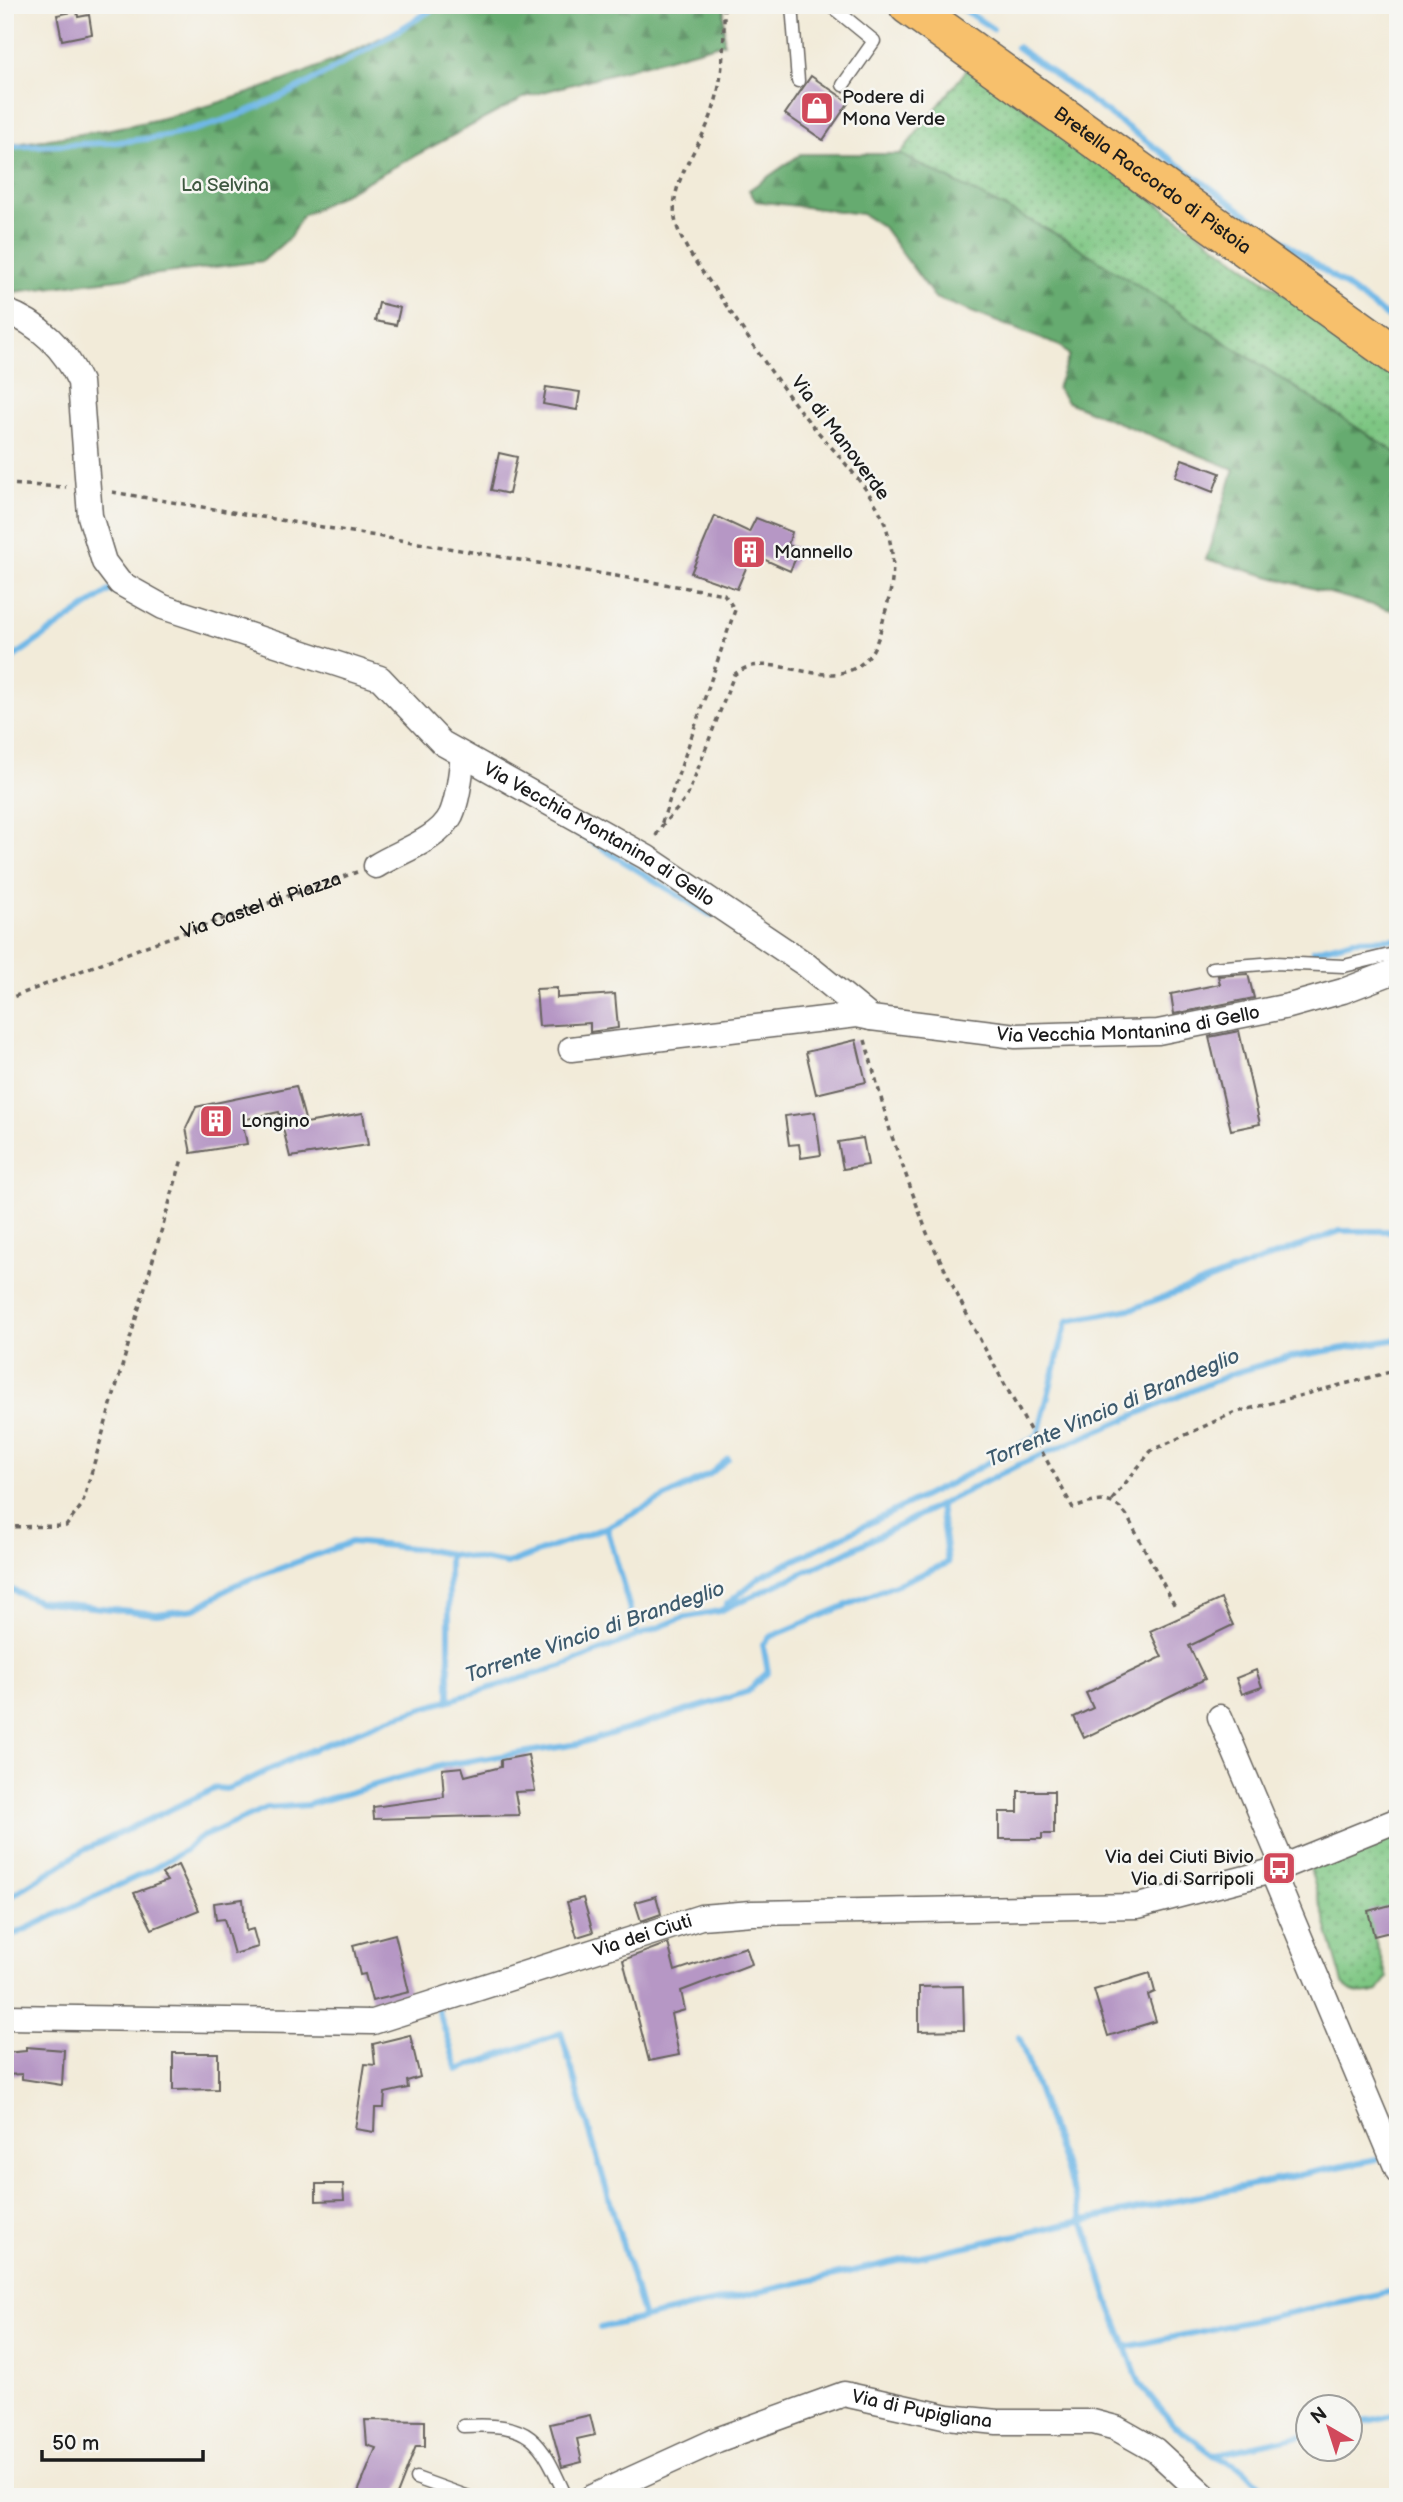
<svg xmlns="http://www.w3.org/2000/svg" width="1403" height="2502" viewBox="0 0 1403 2502" font-family="'Balsamiq Sans',sans-serif">
  <style>
    .grass { fill: url(#grass-dots); stroke: #4c714f; stroke-width: 2 }
    .forest { fill: url(#forest-firs); stroke: #416446; stroke-width: 2 }
    .lines { fill: none; stroke-linecap: round; stroke-linejoin: round }
    .stream { stroke: #6fb8e7; stroke-width: 6 }
    .building { fill: #b697c5 }
    .lane-casing { stroke: #67645e; stroke-width: 15 }
    .street-casing { stroke: #67645e; stroke-width: 27 }
    .primary-casing { stroke: #67645e; stroke-width: 41 }
    .path { stroke: #67645e; stroke-width: 3.5; stroke-dasharray: 5 5; stroke-linecap: butt }
    .lane { stroke: #fff; stroke-width: 12 }
    .street { stroke: #fff; stroke-width: 24 }
    .primary { stroke: #f7c06c; stroke-width: 38 }
    .labels { text-anchor: middle; dominant-baseline: central; stroke-width: 5; stroke-linejoin: round; paint-order: stroke }
    .poi-label { font-size: 19px; fill: #1c1c1c; stroke: #f6f6f2; text-anchor: start }
    .street-label { font-size: 19px; fill: #1c1c1c; stroke: #f6f6f2 }
    .park-label { font-size: 19px; fill: #3e5840; stroke: #f6f6f2 }
    .water-label { font-size: 21px; font-style: italic; fill: #3d5a6d; stroke: #f6f6f2 }
  </style>
  <defs>
    <pattern id="grass-dots" width="8" height="8" patternUnits="userSpaceOnUse" patternTransform="scale(1.75)"><rect width="8" height="8" fill="#7dc682"/><path d="M2 2h.1M6 6h.1" fill="none" stroke="#66a06a" stroke-width="1.8" stroke-linecap="round"/></pattern>
    <pattern id="forest-firs" width="22" height="20" patternUnits="userSpaceOnUse" patternTransform="scale(1.75)"><rect width="22" height="20" fill="#66ab70"/><path d="M5 1l3.5 6h-7zM16 11l3.5 6h-7z" fill="#538a5b"/></pattern>
  </defs>
  <rect width="100%" height="100%" fill="#f6f6f2"/>
  <filter id="ink" filterUnits="userSpaceOnUse"><feTurbulence type="fractalNoise" baseFrequency=".0143" numOctaves="2"/><feDisplacementMap in="SourceGraphic" scale="14" xChannelSelector="R" yChannelSelector="G"/><feConvolveMatrix kernelMatrix="1 2 1 2 8 2 1 2 1" color-interpolation-filters="sRGB"/></filter>
  <filter id="wash" filterUnits="userSpaceOnUse"><feTurbulence type="fractalNoise" baseFrequency=".00686" numOctaves="4" result="noise"/><feDisplacementMap in="SourceGraphic" scale="28" xChannelSelector="R" yChannelSelector="G"/><feGaussianBlur stdDeviation="1.57" result="paint"/><feColorMatrix in="noise" values="0 0 0 0 0 0 0 0 0 0 0 0 0 0 0 0 0 1.4 0 .05"/><feComposite in="paint" operator="in"/></filter>
  <g filter="url(#wash)">
    <rect width="100%" height="100%" fill="#f2ebd9"/>
    <g class="grass">
      <path d="M969 67 1398 377V454L1270 372 900 154Z"/>
      <path d="M1398 1834V1903L1374 1936 1387 1977 1378 1991C1365 1995 1351 1995 1343 1983L1310 1868Z"/>
    </g>
    <g class="forest">
      <path d="M440 5H724V43L525 97 302 216 290 237 263 261 5 293V146C58 137 112 131 163 118 259 94 356 56 440 5Z"/>
      <path d="M801 154H900L1064 238 1398 454V612L1206 559 1234 469 1067 402 1057 388 1069 355 1060 346 935 298 883 227 862 214 756 201 749 190Z"/>
    </g>
    <g class="lines">
      <g class="stream">
        <path d="M957 5 993 29"/>
        <path d="M1017 47 1395 322 1398 318"/>
        <path d="M5 147C62 144 121 145 176 134 272 113 357 55 440 5"/>
        <path d="M5 663 112 589 116 591"/>
        <path d="M561 823 712 916"/>
        <path d="M1313 951 1354 940 1398 939"/>
        <path d="M607 1527 637 1635"/>
        <path d="M449 1555V1699"/>
        <path d="M5 1587 38 1601 157 1614 195 1609 235 1585 351 1542 421 1549 507 1564 607 1527 710 1474 728 1459"/>
        <path d="M726 1605 760 1577 951 1483 1038 1435 1067 1321 1135 1308 1340 1231H1398"/>
        <path d="M5 1900 84 1850 216 1788 226 1789 240 1784 302 1754 388 1719 562 1666 682 1618 719 1611 831 1560 1016 1466 1231 1374 1285 1358 1398 1339"/>
        <path d="M5 1939 153 1869 187 1849 197 1839 267 1808 307 1805 444 1765 578 1744 747 1692 768 1672 763 1644 770 1637 948 1563 940 1506"/>
        <path d="M438 2009 458 2070 561 2033 644 2318"/>
        <path d="M1019 2037 1083 2219 1110 2305 1140 2384 1173 2424 1214 2455 1244 2470 1273 2497"/>
        <path d="M600 2328C858 2269 1117 2212 1377 2159"/>
        <path d="M1126 2347 1398 2290"/>
        <path d="M1350 2425 1398 2414"/>
        <path d="M1214 2455 1308 2434"/>
      </g>
    </g>
    <g id="blocks">
      <g class="building">
        <path d="M77 11 78 17 89 15 92 34 62 40 57 15Z"/>
        <path d="M811 76 849 102 823 140 785 114Z"/>
        <path d="M379 303 400 308 396 325 375 321Z"/>
        <path d="M546 387 580 392 577 410 543 404Z"/>
        <path d="M499 453 517 457 509 494 491 490Z"/>
        <path d="M1182 459 1220 473 1213 492 1175 477Z"/>
        <path d="M715 516 749 532 756 518 792 532 788 545 800 549 790 571 752 554 737 589 691 573Z"/>
        <path d="M1248 974 1254 998 1174 1014 1171 994 1220 984 1218 976Z"/>
        <path d="M557 988V998L615 994 618 1028 590 1032V1023L539 1026 536 989Z"/>
        <path d="M1239 1031 1260 1124 1231 1130 1209 1037Z"/>
        <path d="M856 1040 866 1082 816 1094 806 1052Z"/>
        <path d="M296 1086 306 1123 363 1113 368 1145 290 1157 279 1112 242 1120 247 1144 191 1153 186 1128 196 1107Z"/>
        <path d="M815 1112 821 1155 801 1158 799 1144 789 1145 785 1116Z"/>
        <path d="M863 1138 868 1165 843 1169 838 1142Z"/>
        <path d="M1221 1599 1233 1625 1189 1646 1205 1679 1084 1738 1074 1717 1093 1708 1086 1693 1162 1657 1150 1631Z"/>
        <path d="M1256 1670 1262 1687 1242 1694 1236 1678Z"/>
        <path d="M528 1755 535 1791 515 1792 519 1815 374 1819 373 1807 444 1797 442 1769 462 1767 465 1776 501 1767V1760Z"/>
        <path d="M1018 1791H1054V1834H1042V1839H999V1812H1018Z"/>
        <path d="M178 1865 199 1910 152 1929 134 1893 167 1881 162 1874Z"/>
        <path d="M656 1896 661 1914 641 1921 635 1902Z"/>
        <path d="M583 1898 593 1932 577 1937 567 1902Z"/>
        <path d="M243 1899 246 1931 253 1929 258 1947 234 1954 224 1919 216 1920 214 1903Z"/>
        <path d="M1398 1903V1930L1374 1936 1368 1911Z"/>
        <path d="M395 1934 409 1992 372 2001 365 1974 360 1975 353 1945Z"/>
        <path d="M668 1943 675 1971 746 1947 752 1964 681 1991 685 2010 671 2014 679 2055 649 2061 623 1960Z"/>
        <path d="M1150 1973 1155 1992 1148 1995 1156 2021 1108 2036 1094 1990Z"/>
        <path d="M963 1986 964 2030 919 2031V1987Z"/>
        <path d="M410 2035 420 2077 407 2081 408 2088 385 2093 384 2108H375L374 2132 355 2129 365 2064 375 2065 373 2044Z"/>
        <path d="M26 2047 64 2050 62 2085 22 2079V2074L5 2075V2053L26 2051Z"/>
        <path d="M173 2053H218V2089L173 2090Z"/>
        <path d="M316 2184H343L344 2200 316 2201Z"/>
        <path d="M590 2415 595 2435 577 2439 582 2462 562 2467 550 2424Z"/>
        <path d="M365 2420 425 2421V2446H416L396 2497H356L376 2448 367 2445Z"/>
      </g>
    </g>
  </g>
  <g filter="url(#ink)">
    <use href="#blocks" fill-opacity="0" stroke="#67645e" stroke-width="2"/>
    <g class="lines">
      <g class="lane-casing">
        <g id="lane">
          <path d="M792 5 798 81"/>
          <path d="M830 5 874 41 843 85"/>
          <path d="M1212 968 1275 963 1344 966 1398 953"/>
          <path d="M463 2426C531 2422 540 2438 566 2497"/>
          <path d="M416 2478 469 2497"/>
        </g>
      </g>
      <g class="street-casing">
        <g id="street">
          <path id="s2" d="M5 311C39 323 65 349 80 382L90 516 104 562 120 583 163 607 380 678 442 743 646 857 805 964 871 1018 1016 1036 1158 1032 1289 1006 1343 991 1398 970"/>
          <path d="M376 866C398 852 439 840 451 815 459 797 460 775 463 756"/>
          <path d="M571 1049 857 1015 871 1018"/>
          <path d="M1220 1717 1283 1866"/>
          <path d="M1272 1871 1398 2171"/>
          <path id="s3" d="M5 2017 373 2022 701 1917 752 1913 1138 1906 1272 1871 1398 1820"/>
          <path id="s4" d="M592 2497 717 2440 844 2394 948 2417 997 2422H1093L1116 2428 1155 2450 1206 2497"/>
        </g>
      </g>
      <g class="primary-casing">
        <g id="primary">
          <path id="s5" d="M908 5 1398 357"/>
        </g>
      </g>
      <g class="path">
        <path d="M5 484 66 487"/>
        <path d="M112 492 724 594 735 610 661 825"/>
        <path d="M656 836C663 819 681 810 689 792L734 675C769 644 832 700 868 657 878 645 881 628 885 613 895 580 896 554 884 521 871 487 825 442 801 412 772 375 746 334 719 295 704 273 683 249 676 223 666 182 702 147 713 110 724 76 724 41 724 5"/>
        <path id="s1" d="M5 1000 154 943 357 872"/>
        <path d="M865 1040 891 1134 927 1233 973 1327 1073 1508C1096 1501 1111 1494 1127 1516L1176 1608"/>
        <path d="M1112 1500 1151 1451 1233 1413 1398 1370"/>
        <path d="M5 1527 66 1526 82 1505 182 1159"/>
        <path d="M1397 2039 1398 2036"/>
      </g>
      <use href="#lane" class="lane"/>
      <use href="#street" class="street"/>
      <use href="#primary" class="primary"/>
    </g>
  </g>
  <defs>
    <g id="shop-square" transform="scale(1.75)"><rect x="-9" y="-9" width="18" height="18" rx="4" fill="#d1495b" stroke="#f6f6f2"/><path d="M-5-2.5h2.3a2.7 3.5 0 0 1 5.4 0H5L5.5 6h-11ZM-1.5-2.5h3a1.5 2.3 0 0 0-3 0Z" fill="#fff"/></g>
    <g id="building-square" transform="scale(1.75)"><rect x="-9" y="-9" width="18" height="18" rx="4" fill="#d1495b" stroke="#f6f6f2"/><path d="M-4-6H4V6H1V3H-1V6H-4ZM-2.5-4.3h1.7v1.8h-1.7ZM.8-4.3h1.7v1.8H.8ZM-2.5-1h1.7V.8h-1.7ZM.8-1h1.7V.8H.8Z" fill="#fff"/></g>
    <g id="bus-square" transform="scale(1.75)"><rect x="-9" y="-9" width="18" height="18" rx="4" fill="#d1495b" stroke="#f6f6f2"/><path d="M-5-6H5V4H4V6H2V4H-2V6H-4V4H-5ZM-3.5-4V0h7V-4ZM-3.5 1.2v1.5H-2V1.2ZM2 1.2v1.5H3.5V1.2Z" fill="#fff"/></g>
  </defs>
  <g fill-rule="evenodd">
    <use href="#shop-square" x="817" y="108"/>
    <use href="#building-square" x="749" y="552"/>
    <use href="#building-square" x="216" y="1121"/>
    <use href="#bus-square" x="1279" y="1868"/>
  </g>
  <g class="labels">
    <g class="poi-label">
      <text x="842" y="97">Podere di<tspan x="842" dy="22">Mona Verde</tspan></text>
      <text x="774" y="552">Mannello</text>
      <text x="241" y="1121">Longino</text>
      <text x="1254" y="1857" text-anchor="end">Via dei Ciuti Bivio<tspan x="1254" dy="22">Via di Sarripoli</tspan></text>
    </g>
    <g class="street-label">
      <text stroke="none"><textPath href="#s5" startOffset="301">Bretella Raccordo di Pistoia</textPath></text>
      <text transform="translate(840 438) rotate(53)">Via di Manoverde</text>
      <text stroke="none"><textPath href="#s2" startOffset="864">Via Vecchia Montanina di Gello</textPath></text>
      <text stroke="none"><textPath href="#s1" startOffset="273">Via Castel di Piazza</textPath></text>
      <text stroke="none"><textPath href="#s2" startOffset="1452">Via Vecchia Montanina di Gello</textPath></text>
      <text stroke="none"><textPath href="#s3" startOffset="651">Via dei Ciuti</textPath></text>
      <text stroke="none"><textPath href="#s4" startOffset="352">Via di Pupigliana</textPath></text>
    </g>
    <g class="park-label">
      <text x="225" y="185">La Selvina</text>
    </g>
    <g class="water-label">
      <text transform="translate(1113 1408) rotate(-23)">Torrente Vincio di Brandeglio</text>
      <text transform="translate(595 1632) rotate(-19)">Torrente Vincio di Brandeglio</text>
    </g>
  </g>
  <rect width="1403" height="2502" fill="none" stroke="#f6f6f2" stroke-width="28"/>
  <g transform="translate(1329 2428) rotate(321)"><circle r="33" fill="#f6f6f2" stroke="#9f9f9c" stroke-width="2"/>
  <path d="M0-5L12 26L0 18L-12 26Z" fill="#d1495b"/>
  <text y="-10" font-size="19" font-weight="bold" text-anchor="middle" fill="#1c1c1c">N</text>
  </g>
  <path d="M42 2450v10h161v-10" fill="none" stroke="#1c1c1c" stroke-width="3.5"/>
  <text x="52" y="2450" font-size="21" fill="#1c1c1c" stroke="#f6f6f2" stroke-width="5" paint-order="stroke">50 m</text>
</svg>
